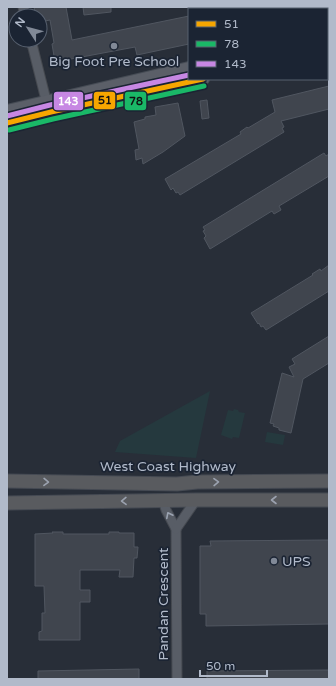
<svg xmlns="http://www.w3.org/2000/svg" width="336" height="686" viewBox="0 0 336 686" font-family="'Varela Round',sans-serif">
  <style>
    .green { fill: #25393e }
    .building { fill: #40454e; stroke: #505660 }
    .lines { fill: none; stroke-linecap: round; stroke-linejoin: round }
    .minor-casing { stroke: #454950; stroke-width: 11 }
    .major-casing { stroke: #454b54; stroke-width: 14 }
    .highway-casing { stroke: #454a53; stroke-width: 15 }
    .minor { stroke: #585d66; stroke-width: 9 }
    .major { stroke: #5b5f68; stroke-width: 12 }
    .highway { stroke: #595b5f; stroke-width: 13 }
    .bus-1-casing { stroke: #1b2433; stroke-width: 8 }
    .bus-2-casing { stroke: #1b2433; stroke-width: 8 }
    .bus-3-casing { stroke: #1b2433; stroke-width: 8 }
    .bus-1 { stroke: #f7a600; stroke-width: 5 }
    .bus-2 { stroke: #1ab867; stroke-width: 5 }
    .bus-3 { stroke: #c787e3; stroke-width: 5 }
    .oneway { stroke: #9ba2af }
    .oneway2 { stroke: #9ba3b1 }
    .poi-dot { fill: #818997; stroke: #1b2433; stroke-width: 1.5 }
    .labels { text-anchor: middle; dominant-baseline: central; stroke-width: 3.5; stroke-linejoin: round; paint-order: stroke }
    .poi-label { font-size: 14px; fill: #b1baca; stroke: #1b2433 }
    .street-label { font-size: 14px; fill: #b1baca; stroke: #1b2433 }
    .line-badge { stroke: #1b2433; stroke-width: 1.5 }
    .badge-label { font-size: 11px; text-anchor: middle; font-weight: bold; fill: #fff }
    .pale-badge-label { font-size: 11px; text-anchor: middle; font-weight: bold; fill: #111 }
  </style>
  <rect width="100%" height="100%" fill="#282e38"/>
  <g class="green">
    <path d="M210 391 196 458 115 452 120 441Z"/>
    <path d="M234 409 238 410 239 412 245 413 239 438 233 437 232 439C228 438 225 436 221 435L228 410 233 411Z"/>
    <path d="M267 432 285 435 283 445 265 442Z"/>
  </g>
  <g class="building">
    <path d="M34 7H66L72 40 189 16V44L137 55 135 47 55 62 52 44 54 43 50 20 40 22V16H36Z"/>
    <path d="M83 7H111V12L84 15Z"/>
    <path d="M329 86V109L281 121 284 127 282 128 284 132 180 195 178 192 176 193 173 188 171 190 165 179 241 134 240 132 247 127 248 128 275 112 272 100Z"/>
    <path d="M207 100 209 118 202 119 200 101Z"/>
    <path d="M178 103 185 136 163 152 143 164 142 158 136 160 135 150 139 149 134 122 145 119V117L156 115 155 107Z"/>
    <path d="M324 153 326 156 329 154V176L279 206 281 210 274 214 272 211 210 249 204 238 206 236 203 231 205 230 203 227Z"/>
    <path d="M329 265V291L266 330 263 326 261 327 259 323 258 324 251 313 313 275 312 274 320 269 321 271Z"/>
    <path d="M329 336V363L303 379 291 433 279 430V428L273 426 274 424 270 423 282 373 294 377 289 367 295 364 292 359Z"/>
    <path d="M52 532H63V534H109V532H119V533H134V547H138L137 558H134L133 577H119L120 570H80V590H90V602H80V640H39V632L42 631V613H45L44 586H35V534L53 533Z"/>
    <path d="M329 540V624L206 626V614H200V546H211L210 541Z"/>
    <path d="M139 669V679H38V671Z"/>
    <path d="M329 670V679H207V671Z"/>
  </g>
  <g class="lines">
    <g class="minor-casing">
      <g id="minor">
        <path d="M23 7 25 16"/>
        <path d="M238 9 239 7"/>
        <path d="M31 40 48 108"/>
        <path d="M163 500 166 510 176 529 177 679"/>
        <path d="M176 529 196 500"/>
      </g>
    </g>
    <g class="major-casing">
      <g id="major">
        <path d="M327 36H329"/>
        <path d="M327 52 329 51"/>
        <path d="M7 111 189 68"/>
        <path d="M7 123 51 112 203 79"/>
      </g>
    </g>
    <g class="highway-casing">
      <g id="highway">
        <path d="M7 481 177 484 197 482 329 481"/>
        <path d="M7 503 196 500H329"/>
      </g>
    </g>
    <use href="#minor" class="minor"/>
    <use href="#major" class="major"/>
    <use href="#highway" class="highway"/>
    <g class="bus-1-casing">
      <path id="bus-1" d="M7 123 51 112 203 79"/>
    </g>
    <g class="bus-2-casing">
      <path id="bus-2" d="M9 130 53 119 204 86"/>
    </g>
    <g class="bus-3-casing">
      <path id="bus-3" d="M7 116 50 105 189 75"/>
    </g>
    <use href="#bus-1" class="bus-1"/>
    <use href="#bus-2" class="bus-2"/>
    <use href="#bus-3" class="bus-3"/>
  </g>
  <defs><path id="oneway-chevron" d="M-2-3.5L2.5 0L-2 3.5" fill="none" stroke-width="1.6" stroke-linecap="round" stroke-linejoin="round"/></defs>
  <g class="oneway">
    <use href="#oneway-chevron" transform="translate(46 482) rotate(1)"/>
    <use href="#oneway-chevron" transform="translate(216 482) rotate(-1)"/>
    <use href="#oneway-chevron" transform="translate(274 500) rotate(-180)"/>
    <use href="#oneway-chevron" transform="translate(124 501) rotate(179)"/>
  </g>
  <use class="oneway2" href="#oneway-chevron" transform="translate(169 515) rotate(-117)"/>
  <g class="poi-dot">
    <circle cx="114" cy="46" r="4"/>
    <circle cx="274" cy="561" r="4"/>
  </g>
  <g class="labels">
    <g class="poi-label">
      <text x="114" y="61">Big Foot Pre School</text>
      <text x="282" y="561" text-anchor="start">UPS</text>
    </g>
    <g class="street-label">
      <text x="168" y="466">West Coast Highway</text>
      <text transform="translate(163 604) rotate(-90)">Pandan Crescent</text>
    </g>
  </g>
  <g class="line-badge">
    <rect x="93" y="91" width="23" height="19" rx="4" fill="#f7a600"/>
    <rect x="124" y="91" width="23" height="20" rx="4" fill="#1ab867"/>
    <rect x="53" y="91" width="31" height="20" rx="4" fill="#c787e3"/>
  </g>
  <g class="badge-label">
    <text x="68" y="105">143</text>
  </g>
  <g class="pale-badge-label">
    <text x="105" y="104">51</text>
    <text x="136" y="105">78</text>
  </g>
  <rect width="336" height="686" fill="none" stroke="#b1baca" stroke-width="16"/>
  <rect x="188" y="8" width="140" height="72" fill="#1b2433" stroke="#57606f"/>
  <rect x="196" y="21" width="20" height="6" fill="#f7a600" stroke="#57606f"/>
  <text x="224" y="28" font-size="12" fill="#b1baca">51</text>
  <rect x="196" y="41" width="20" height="6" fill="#1ab867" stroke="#57606f"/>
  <text x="224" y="48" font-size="12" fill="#b1baca">78</text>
  <rect x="196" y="61" width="20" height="6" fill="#c787e3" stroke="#57606f"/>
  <text x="224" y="68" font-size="12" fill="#b1baca">143</text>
  <g transform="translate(28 28) rotate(306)"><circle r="19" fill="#1b2433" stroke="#57606f"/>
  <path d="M0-3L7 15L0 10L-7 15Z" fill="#818997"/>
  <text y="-6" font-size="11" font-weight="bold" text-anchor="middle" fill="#b1baca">N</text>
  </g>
  <path d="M200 670v6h67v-6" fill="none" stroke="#b1baca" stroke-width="2"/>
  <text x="206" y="670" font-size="12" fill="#b1baca" stroke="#1b2433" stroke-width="3" paint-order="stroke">50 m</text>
</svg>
